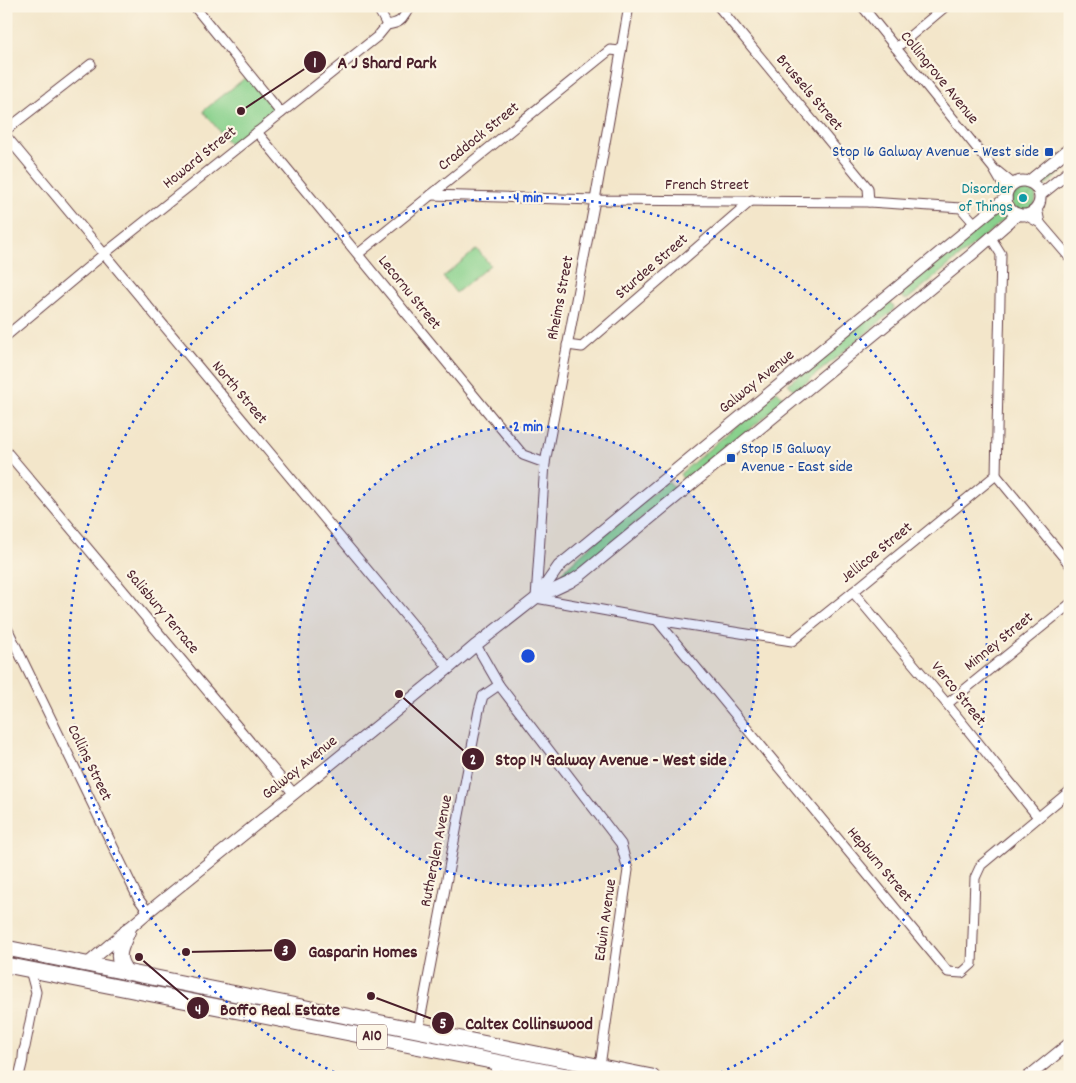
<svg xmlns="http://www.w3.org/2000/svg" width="1076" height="1083" viewBox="0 0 1076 1083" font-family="Dekko,sans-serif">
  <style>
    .grass { fill: #89d18d; stroke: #6a785c }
    .garden { fill: url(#garden-furrows); stroke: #6a785c }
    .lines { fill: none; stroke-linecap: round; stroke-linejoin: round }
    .street-casing { stroke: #633d43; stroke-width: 11 }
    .secondary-casing { stroke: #633d43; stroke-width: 13 }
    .highway-casing { stroke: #633d43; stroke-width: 17 }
    .street { stroke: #fff; stroke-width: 9 }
    .secondary { stroke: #fff; stroke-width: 11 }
    .highway { stroke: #fff; stroke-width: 15 }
    .ring { fill: none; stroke: #1d4ed8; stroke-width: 2.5; stroke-dasharray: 2.5 5 }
    .transit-dot { fill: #1a4fb4; stroke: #fcf5e5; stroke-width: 2 }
    .culture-dot { fill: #0f9aa8; stroke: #fcf5e5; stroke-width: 2 }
    .labels { text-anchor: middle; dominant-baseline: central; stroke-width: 4.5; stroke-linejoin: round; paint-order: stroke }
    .shield { fill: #fcf5e5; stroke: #7f5f63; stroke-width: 1 }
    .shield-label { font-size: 15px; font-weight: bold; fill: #4a1f2b }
    .street-label { font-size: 16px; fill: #4a1f2b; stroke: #fcf5e5 }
    .transit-label { font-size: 16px; fill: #164399; stroke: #fcf5e5; text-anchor: end }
    .culture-label { font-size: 16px; fill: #0d838f; stroke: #fcf5e5; text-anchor: end }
    .centre { fill: #1d4ed8; stroke: #fcf5e5; stroke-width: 2.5 }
    .ring-label { font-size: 15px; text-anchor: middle; font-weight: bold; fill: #1d4ed8; stroke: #fcf5e5; stroke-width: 4.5; stroke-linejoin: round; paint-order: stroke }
    .leader { fill: none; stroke: #4a1f2b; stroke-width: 2 }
    .callout-dot { fill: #4a1f2b; stroke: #fcf5e5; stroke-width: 2 }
    .mark-label { font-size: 15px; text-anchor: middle; font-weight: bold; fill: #fff }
    .callout-label { font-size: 18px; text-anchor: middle; font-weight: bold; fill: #4a1f2b; stroke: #fcf5e5; stroke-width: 4.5; stroke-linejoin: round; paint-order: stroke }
  </style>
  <defs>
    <pattern id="garden-furrows" width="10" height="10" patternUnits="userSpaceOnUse" patternTransform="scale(1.25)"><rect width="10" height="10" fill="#89d18d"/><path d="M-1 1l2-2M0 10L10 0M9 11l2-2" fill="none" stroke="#78b37a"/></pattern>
  </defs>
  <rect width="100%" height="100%" fill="#fcf5e5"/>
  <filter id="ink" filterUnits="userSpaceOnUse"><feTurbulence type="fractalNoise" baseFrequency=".02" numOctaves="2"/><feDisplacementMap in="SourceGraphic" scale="10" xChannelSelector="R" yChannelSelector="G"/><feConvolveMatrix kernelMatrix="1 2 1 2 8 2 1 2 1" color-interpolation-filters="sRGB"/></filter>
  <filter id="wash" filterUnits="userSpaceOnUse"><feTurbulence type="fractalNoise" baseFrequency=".0096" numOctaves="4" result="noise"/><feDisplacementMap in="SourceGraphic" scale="20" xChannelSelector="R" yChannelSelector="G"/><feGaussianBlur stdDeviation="1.12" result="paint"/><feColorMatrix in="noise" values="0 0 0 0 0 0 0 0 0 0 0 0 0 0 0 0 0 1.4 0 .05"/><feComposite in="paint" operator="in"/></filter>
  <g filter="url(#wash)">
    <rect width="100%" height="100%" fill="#f3e6ca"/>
    <g class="grass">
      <path d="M249 75 278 111 233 148 203 111Z"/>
      <path d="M1070 149V165L1042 188 1035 179Z"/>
      <path d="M1000 206 1004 212 1009 216 908 299H904L899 292Z"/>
      <path d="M477 249 490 265 456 293 443 277Z"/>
      <path d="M888 300 894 306 893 311 797 390 793 389 788 384Z"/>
      <path d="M777 391 783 397V401L782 403 689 479 687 480 683 479 680 474Z"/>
      <path d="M668 481 674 488 673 492C649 512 625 532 600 551 589 560 577 570 564 575L562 573 563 571 581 554Z"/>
    </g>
    <circle class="garden" cx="1023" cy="198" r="13"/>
  </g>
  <g filter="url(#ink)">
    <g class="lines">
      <g class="street-casing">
        <g id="street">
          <path d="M194 6 281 113"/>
          <path d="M376 6 380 12 387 25"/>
          <path d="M629 6 595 200 545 463 536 598 657 620 792 641 853 592 996 475 1001 254 991 238"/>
          <path d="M718 6 868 188 869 202"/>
          <path d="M862 6 993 168 1007 192"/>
          <path d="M896 48 946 6"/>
          <path d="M6 130 91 64"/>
          <path d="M257 132 523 455 545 463"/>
          <path d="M6 136 449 668"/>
          <path d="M997 171 1013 184"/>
          <path d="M431 195 595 200 869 202 961 208 975 224"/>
          <path d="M1037 208 1040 223"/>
          <path d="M1025 215 1040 223 1070 258"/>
          <path d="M358 254 610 50 621 51"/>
          <path d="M6 336 104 254 378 36 387 25C405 22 401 18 411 6"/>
          <path d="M567 345 582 347 752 200"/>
          <path d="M6 451 294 794"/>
          <path d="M996 475 1070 565"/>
          <path d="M853 592 947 704 1038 817"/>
          <path d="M657 620 948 972 962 973 972 964 975 878 981 865 1070 791"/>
          <path d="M6 626 138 898 148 912"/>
          <path d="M476 645 499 685 621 844 628 870 600 1066"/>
          <path d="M947 704 1070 604"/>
          <path d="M418 1031 479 710 483 696 499 685"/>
          <path d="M19 1077C20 1072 21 1068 22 1064 24 1058 22 1053 25 1047L36 992 30 970"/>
          <path d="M495 1077 498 1062"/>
        </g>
      </g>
      <g class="secondary-casing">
        <g id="secondary">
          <circle cx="1023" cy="198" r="17"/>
          <path d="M1028 182 1070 148"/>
          <path d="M1040 195 1070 171"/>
          <path d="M538 596 559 566 570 557 1006 198"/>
          <path d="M86 965 148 912 449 668 476 645 536 598 570 582 581 575 971 255 1018 214"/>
          <path d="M1028 1077 1070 1043"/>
        </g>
      </g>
      <g class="highway-casing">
        <g id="highway">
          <path d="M6 948 652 1077"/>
          <path d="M6 965 572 1077"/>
          <path d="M127 973C113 956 121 948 128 930"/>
        </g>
      </g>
      <use href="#street" class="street"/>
      <use href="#secondary" class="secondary"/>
      <use href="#highway" class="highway"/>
    </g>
  </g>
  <circle cx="528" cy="656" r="230" fill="#1d4ed8" fill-opacity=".12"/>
  <g class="ring">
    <circle cx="528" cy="656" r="230"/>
    <path d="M341 1075A459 459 0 1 1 715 1075"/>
  </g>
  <g class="transit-dot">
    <rect x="1044" y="147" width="10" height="10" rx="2.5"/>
    <rect x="726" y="453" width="10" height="10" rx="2.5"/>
  </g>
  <circle class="culture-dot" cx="1023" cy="198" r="5"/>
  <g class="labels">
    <rect class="shield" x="357" y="1024.5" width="30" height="25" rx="4"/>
    <g class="shield-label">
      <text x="372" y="1037">A10</text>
    </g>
    <g class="street-label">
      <text transform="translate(939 78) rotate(51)">Collingrove Avenue</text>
      <text transform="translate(809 93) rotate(50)">Brussels Street</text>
      <text transform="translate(479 137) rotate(-39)">Craddock Street</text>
      <text transform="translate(200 158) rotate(-39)">Howard Street</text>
      <text x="707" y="185">French Street</text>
      <text transform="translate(652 267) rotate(-41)">Sturdee Street</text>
      <text transform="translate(409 293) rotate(51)">Lecornu Street</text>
      <text transform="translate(561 298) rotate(-79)">Rheims Street</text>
      <text transform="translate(757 382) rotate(-39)">Galway Avenue</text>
      <text transform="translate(239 393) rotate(50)">North Street</text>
      <text transform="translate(877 553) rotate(-39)">Jellicoe Street</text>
      <text transform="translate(162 612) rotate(50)">Salisbury Terrace</text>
      <text transform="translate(999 642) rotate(-39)">Minney Street</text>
      <text transform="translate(958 694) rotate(51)">Verco Street</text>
      <text transform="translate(89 763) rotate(64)">Collins Street</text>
      <text transform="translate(300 768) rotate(-39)">Galway Avenue</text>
      <text transform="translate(437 851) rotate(-79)">Rutherglen Avenue</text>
      <text transform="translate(879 865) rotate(50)">Hepburn Street</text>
      <text transform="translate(606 920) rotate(-82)">Edwin Avenue</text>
    </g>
    <g class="transit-label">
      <text x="1039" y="152">Stop 16 Galway Avenue - West side</text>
      <text x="741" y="449" text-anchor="start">Stop 15 Galway<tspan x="741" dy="18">Avenue - East side</tspan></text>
    </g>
    <g class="culture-label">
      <text x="1013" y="189">Disorder<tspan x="1013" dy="18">of Things</tspan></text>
    </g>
  </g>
  <circle cx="528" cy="656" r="8" class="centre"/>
  <g class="ring-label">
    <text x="528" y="202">4 min</text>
    <text x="528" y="431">2 min</text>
  </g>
  <path class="leader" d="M241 111L315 62M399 694L473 759M186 952L285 950M139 957L198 1008M371 996L443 1023"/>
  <g class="callout-dot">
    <circle cx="241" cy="111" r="5"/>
    <circle cx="399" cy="694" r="5"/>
    <circle cx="186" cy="952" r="5"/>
    <circle cx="139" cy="957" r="5"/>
    <circle cx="371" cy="996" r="5"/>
    <circle cx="315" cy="62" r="12"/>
    <circle cx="473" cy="759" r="12"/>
    <circle cx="285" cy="950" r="12"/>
    <circle cx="198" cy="1008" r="12"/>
    <circle cx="443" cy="1023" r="12"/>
  </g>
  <g class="mark-label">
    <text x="315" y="67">1</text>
    <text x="473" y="764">2</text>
    <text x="285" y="955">3</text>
    <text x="198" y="1014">4</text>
    <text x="443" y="1028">5</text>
  </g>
  <g class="callout-label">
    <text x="387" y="68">A J Shard Park</text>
    <text x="611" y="765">Stop 14 Galway Avenue - West side</text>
    <text x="363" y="957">Gasparin Homes</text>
    <text x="280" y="1015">Boffo Real Estate</text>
    <text x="529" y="1029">Caltex Collinswood</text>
  </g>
  <rect width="1076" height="1083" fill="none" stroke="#fcf5e5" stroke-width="25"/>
</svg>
